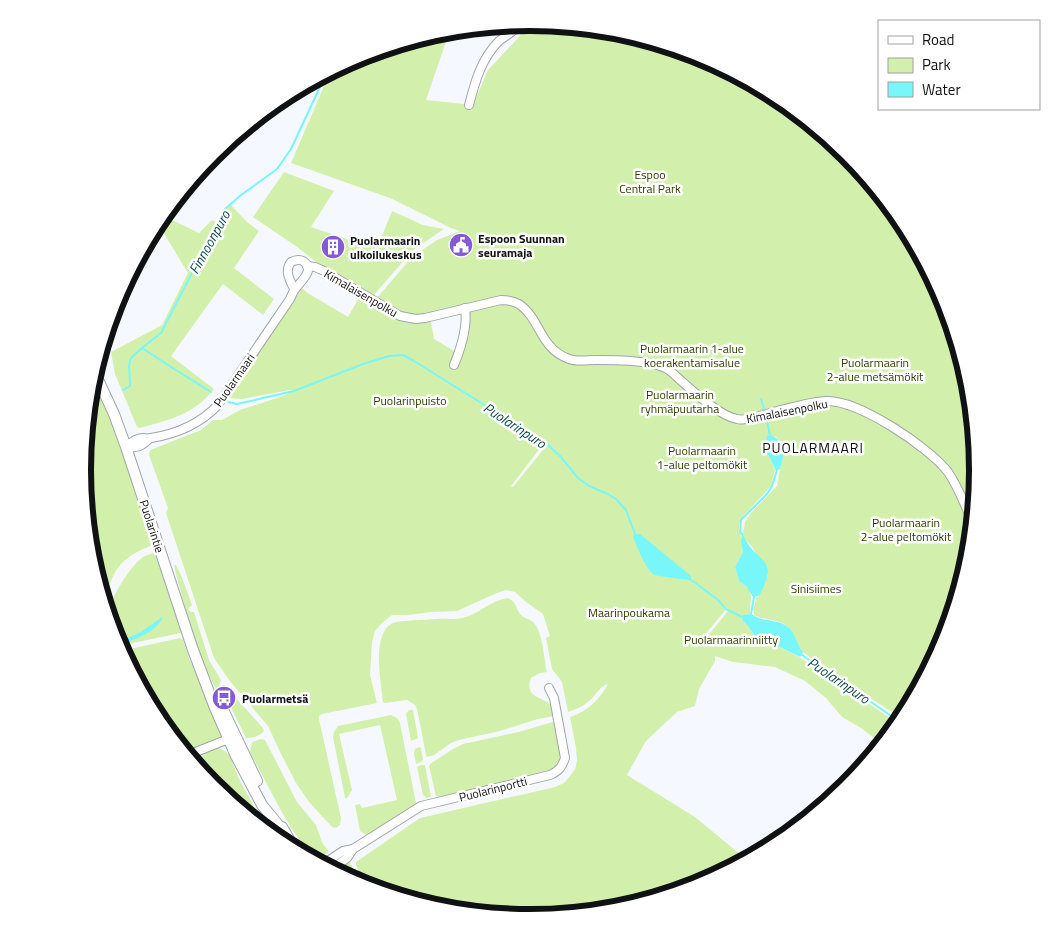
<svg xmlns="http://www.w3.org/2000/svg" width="1060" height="941" viewBox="0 0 1060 941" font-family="'Titillium Web',sans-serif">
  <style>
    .green { fill: #d2f0ac; fill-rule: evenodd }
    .water { fill: #78f6fa }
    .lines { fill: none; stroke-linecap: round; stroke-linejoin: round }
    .stream { stroke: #78f6fa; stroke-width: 2 }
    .minor-casing { stroke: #a1a5aa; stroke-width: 10 }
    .secondary-casing { stroke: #a1a5aa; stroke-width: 12 }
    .minor { stroke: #fff; stroke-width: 8 }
    .secondary { stroke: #fff; stroke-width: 10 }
    .labels { text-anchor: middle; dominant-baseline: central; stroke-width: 5; stroke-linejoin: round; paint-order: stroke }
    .park-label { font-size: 12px; fill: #2b3f03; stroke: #fff }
    .poi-label { font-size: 12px; font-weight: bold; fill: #101113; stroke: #fff; text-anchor: start }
    .street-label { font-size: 12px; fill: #101113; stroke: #fff }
    .water-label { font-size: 14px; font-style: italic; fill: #114b4d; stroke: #fff }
    .neighbourhood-label { font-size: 14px; letter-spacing: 1px; fill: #101113; stroke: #fff }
    .rim { fill: none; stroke: #101113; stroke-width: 6 }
  </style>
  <rect width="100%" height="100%" fill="#f5f9ff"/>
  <g class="green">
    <path d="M531 23 618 31 702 57 779 98 847 154 903 222 944 299 969 383 978 471 969 558 944 642 903 719 828 671 803 652C795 643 794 629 782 623 774 619 763 620 754 615V607L756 598 759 596 768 576 753 548 745 539 743 534 745 522 751 513 777 486 780 469 785 450 783 445 775 436 766 453 770 458 775 470 771 486 741 519 739 525V530L741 535 743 552 735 567 739 581 746 586 750 591 751 596 750 614 743 615 742 620 748 626 756 638 771 645 780 647 799 657 899 724 882 744 861 728 842 717 826 698 805 681 775 667 733 662 715 656V661L699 689 695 706 677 712 646 741 627 775 695 817 741 855 738 865 701 885 617 910 530 918 442 910 366 887 356 865V862L420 818 529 793 555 787 564 783 570 776 575 769 577 761 576 748 570 717C587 712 600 699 608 684 600 686 597 694 590 700 584 706 577 709 568 712L562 682 552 669 546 638 550 636 543 614 526 602 515 592 506 590 497 593 457 611 432 612 407 615H392L382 623 375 631 372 642 370 675 377 703 322 714 319 716V719L341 818 340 825 336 828 332 827 309 802 296 783 280 752 268 726 229 680 214 658 166 513 168 508 149 455 150 450 201 430 213 420H222L240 410 283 396 293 391 290 390 242 399 228 398 302 288 306 292 348 317 360 296 376 299 412 257 437 240 460 231 451 228 390 198 291 163 330 72 359 56 443 31 450 30 426 100 473 105 488 70 518 38ZM460 306 463 316 456 352 434 339 431 322 434 314ZM806 402 808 408 766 418 745 421V413L771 409ZM544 443 547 445 513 487 511 486ZM727 608 729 610 701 644 699 642Z"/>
    <path d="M284 172 334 191 311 227 367 246 368 244 377 248 392 211 423 225 444 229 413 250 373 296 328 271 297 247 253 217Z"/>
    <path d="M230 204 247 222 259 231 234 268 274 299 263 315 223 284 171 356 214 389C195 414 169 420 140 428L137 427 115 374 111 352 162 325 188 273 157 222 163 215 167 221H174L199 233 212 220 218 223 225 209Z"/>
    <path d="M92 378 100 392 115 430 152 545C141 550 129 555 121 564 113 573 109 587 103 599L91 558 82 470 91 383Z"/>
    <path d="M154 553C160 568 184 619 181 633L118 646 106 610C117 592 126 570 143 557 146 555 150 554 154 553Z"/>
    <path d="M174 565H176L181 575 192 605 189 608 188 610 191 612H194L209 660 221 680 219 686 217 690C206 673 199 652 193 632 186 610 179 588 174 565Z"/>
    <path d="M507 598C517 601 515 608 521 615 525 619 531 619 534 623 543 633 544 659 547 672L540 673 531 678C523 700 547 696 553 708 553 709 554 715 554 716L538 719 500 731 459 740 451 743 434 755 427 757 426 755 417 709 415 705 407 700 385 703 383 702C381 683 371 633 393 623 401 620 426 620 435 619 444 618 453 620 462 618 477 615 490 601 507 598Z"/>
    <path d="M180 638 183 640 190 661 200 678 223 733 219 739 186 754 164 728 149 693 144 694 121 651Z"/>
    <path d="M224 685 263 728 264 731C261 736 252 738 246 738L225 695 223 688Z"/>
    <path d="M410 710H413L418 738 411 741 406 714 408 711Z"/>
    <path d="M391 715 397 718 400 723 416 803 415 806 366 835 360 831 355 805 360 804 362 808 397 800 380 725 339 734 352 790 347 798H345L333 737 334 732 338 726Z"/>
    <path d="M553 722 556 723 561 757C560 764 557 767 551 770L439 797 436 796 429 766 430 764 453 749 463 744 518 732Z"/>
    <path d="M261 739 265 740 297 802 316 825 322 842 329 852C323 856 317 858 311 853 305 849 301 841 296 835 279 809 265 780 250 752L252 742Z"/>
    <path d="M217 747 225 751 230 756 239 779 257 812 261 811 278 830 288 847 281 843 213 787 193 763 196 756Z"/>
    <path d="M419 747 421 748 423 760 421 762 416 764 414 754 415 749Z"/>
    <path d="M421 765H425L431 797 427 798 423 795 417 767Z"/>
    <path d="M349 861 362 885 334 871Z"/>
  </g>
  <g class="water">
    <path d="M770 435C777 437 782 443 785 450L780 469 776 471 770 458 766 453 765 445 767 436Z"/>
    <path d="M635 534H640L691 576V580C688 580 657 576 655 575 647 572 636 545 633 536Z"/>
    <path d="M742 534H743C754 564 782 555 759 596L753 597 746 586 739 581 735 567 743 552 741 541Z"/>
    <path d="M751 614C755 616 758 618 762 619 771 621 782 621 789 628 796 635 797 645 803 652L802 655 800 657 780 647 771 645 756 638 748 626 742 620 743 615Z"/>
    <path d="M162 617V620C153 631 140 639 125 642L124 641 125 639 141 632Z"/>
  </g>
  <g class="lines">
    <g class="stream">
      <path d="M142 348 171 367 211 392"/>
      <path d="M123 390 130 386V382L129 366 130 360 133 356 142 348 161 333 225 209 241 195 277 169 291 149 326 74"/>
      <path d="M761 399 765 412"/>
      <path d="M228 402 237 404 294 391 363 364 389 356 403 355 414 361 547 444 561 457 578 478 589 486 608 494 616 499 626 510 635 534"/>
      <path d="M88 406 89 405"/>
      <path d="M766 416 770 436"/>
      <path d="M742 534 740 532 741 520 767 494 772 486 777 470"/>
      <path d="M690 579 718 600 726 609 742 617"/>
      <path d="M751 614 754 597"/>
      <path d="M115 640 124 641"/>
      <path d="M801 654 829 675 858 693 900 722"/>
    </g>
    <g class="minor-casing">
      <g id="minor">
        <path d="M469 105C475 82 481 59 499 41 506 35 514 32 520 24"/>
        <path d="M307 266 315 267 324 271 400 316 416 319 425 318 501 300C507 300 513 301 519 304 541 319 539 348 569 359 577 362 587 360 596 360 615 360 645 360 663 367 669 369 674 374 678 378 692 390 719 416 737 419 745 421 755 417 763 415 781 410 807 402 826 401 857 399 929 447 948 472 959 488 965 506 973 523"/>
        <path d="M454 365C461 348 468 327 465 308"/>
        <path d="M126 447C131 442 136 438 143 438 149 438 145 439 151 438 176 434 200 424 218 405L290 299C292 295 293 291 296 288 301 281 316 269 303 261 299 259 295 260 291 262 284 271 290 280 294 289"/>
        <path d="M126 447C137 448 141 447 149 439"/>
        <path d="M189 758 193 753 231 738"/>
        <path d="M322 865 343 851 353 849 421 806 550 775C559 771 562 767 565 758L554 698 549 688"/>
        <path d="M331 870 347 858 353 849"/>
      </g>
    </g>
    <g class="secondary-casing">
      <g id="secondary">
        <path d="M94 371 114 414 126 447 193 650 215 708 236 756 262 805 284 832"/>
        <path d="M217 697 257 781"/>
        <path d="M282 827 296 851"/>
      </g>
    </g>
    <use href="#minor" class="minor"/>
    <use href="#secondary" class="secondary"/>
  </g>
  <defs>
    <g id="civic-disc" transform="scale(1.25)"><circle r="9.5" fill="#855bd5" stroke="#fff"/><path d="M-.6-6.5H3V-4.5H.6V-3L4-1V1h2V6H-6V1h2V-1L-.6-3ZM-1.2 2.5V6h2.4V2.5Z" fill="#fff"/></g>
    <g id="building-disc" transform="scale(1.25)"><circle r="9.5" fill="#855bd5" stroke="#fff"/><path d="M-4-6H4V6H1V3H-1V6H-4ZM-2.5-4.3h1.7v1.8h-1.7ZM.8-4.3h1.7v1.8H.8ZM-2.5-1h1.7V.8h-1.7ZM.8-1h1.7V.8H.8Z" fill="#fff"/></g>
    <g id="bus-disc" transform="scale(1.25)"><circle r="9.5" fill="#855bd5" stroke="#fff"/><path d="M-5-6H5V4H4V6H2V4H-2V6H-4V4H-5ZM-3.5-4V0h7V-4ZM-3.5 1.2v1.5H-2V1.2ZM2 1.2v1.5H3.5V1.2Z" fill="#fff"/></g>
  </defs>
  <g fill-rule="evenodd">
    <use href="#civic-disc" x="461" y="245"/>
    <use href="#building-disc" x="333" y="247"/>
    <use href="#bus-disc" x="224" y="698"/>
  </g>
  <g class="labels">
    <g class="park-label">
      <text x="650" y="174">Espoo<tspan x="650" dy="14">Central Park</tspan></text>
      <text x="692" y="348">Puolarmaarin 1-alue<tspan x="692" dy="14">koerakentamisalue</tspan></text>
      <text x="875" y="362">Puolarmaarin<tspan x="875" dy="14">2-alue metsämökit</tspan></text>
      <text x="680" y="394">Puolarmaarin<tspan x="680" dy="14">ryhmäpuutarha</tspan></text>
      <text x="410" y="400">Puolarinpuisto</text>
      <text x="702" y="450">Puolarmaarin<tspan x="702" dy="14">1-alue peltomökit</tspan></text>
      <text x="906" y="522">Puolarmaarin<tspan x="906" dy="14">2-alue peltomökit</tspan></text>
      <text x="816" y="588">Sinisiimes</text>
      <text x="629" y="612">Maarinpoukama</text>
      <text x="731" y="639">Puolarmaarinniitty</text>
    </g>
    <g class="poi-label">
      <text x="478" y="238">Espoon Suunnan<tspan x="478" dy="14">seuramaja</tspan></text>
      <text x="350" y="240">Puolarmaarin<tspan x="350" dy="14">ulkoilukeskus</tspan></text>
      <text x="242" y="698">Puolarmetsä</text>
    </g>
    <g class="street-label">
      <text transform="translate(361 293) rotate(30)">Kimalaisenpolku</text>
      <text transform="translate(234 380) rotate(-55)">Puolarmaari</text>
      <text transform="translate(787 411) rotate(-11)">Kimalaisenpolku</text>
      <text transform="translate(152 526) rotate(72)">Puolarintie</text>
      <text transform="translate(493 789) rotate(-14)">Puolarinportti</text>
    </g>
    <g class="water-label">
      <text transform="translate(209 242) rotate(-61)">Finnoonpuro</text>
      <text transform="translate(515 425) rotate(33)">Puolarinpuro</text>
      <text transform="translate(839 680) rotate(34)">Puolarinpuro</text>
    </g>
    <g class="neighbourhood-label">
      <text x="813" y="447">PUOLARMAARI</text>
    </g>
  </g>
  <path d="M0 0H1060V941H0ZM91 470a439 439 0 1 1 878 0a439 439 0 1 1-878 0Z" fill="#fff" fill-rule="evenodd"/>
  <path class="rim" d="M91 470a439 439 0 1 1 878 0a439 439 0 1 1-878 0Z"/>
  <rect x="878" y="20" width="162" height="90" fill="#ffffff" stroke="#9fa0a1"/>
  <rect x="888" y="36" width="25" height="8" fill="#ffffff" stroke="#9fa0a1"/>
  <text x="922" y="45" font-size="15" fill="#101113">Road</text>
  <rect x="888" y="58" width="25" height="15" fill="#d2f0ac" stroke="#9fa0a1"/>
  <text x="922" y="70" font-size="15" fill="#101113">Park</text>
  <rect x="888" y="82" width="25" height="15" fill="#78f6fa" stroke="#9fa0a1"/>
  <text x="922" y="95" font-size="15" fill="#101113">Water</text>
</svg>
